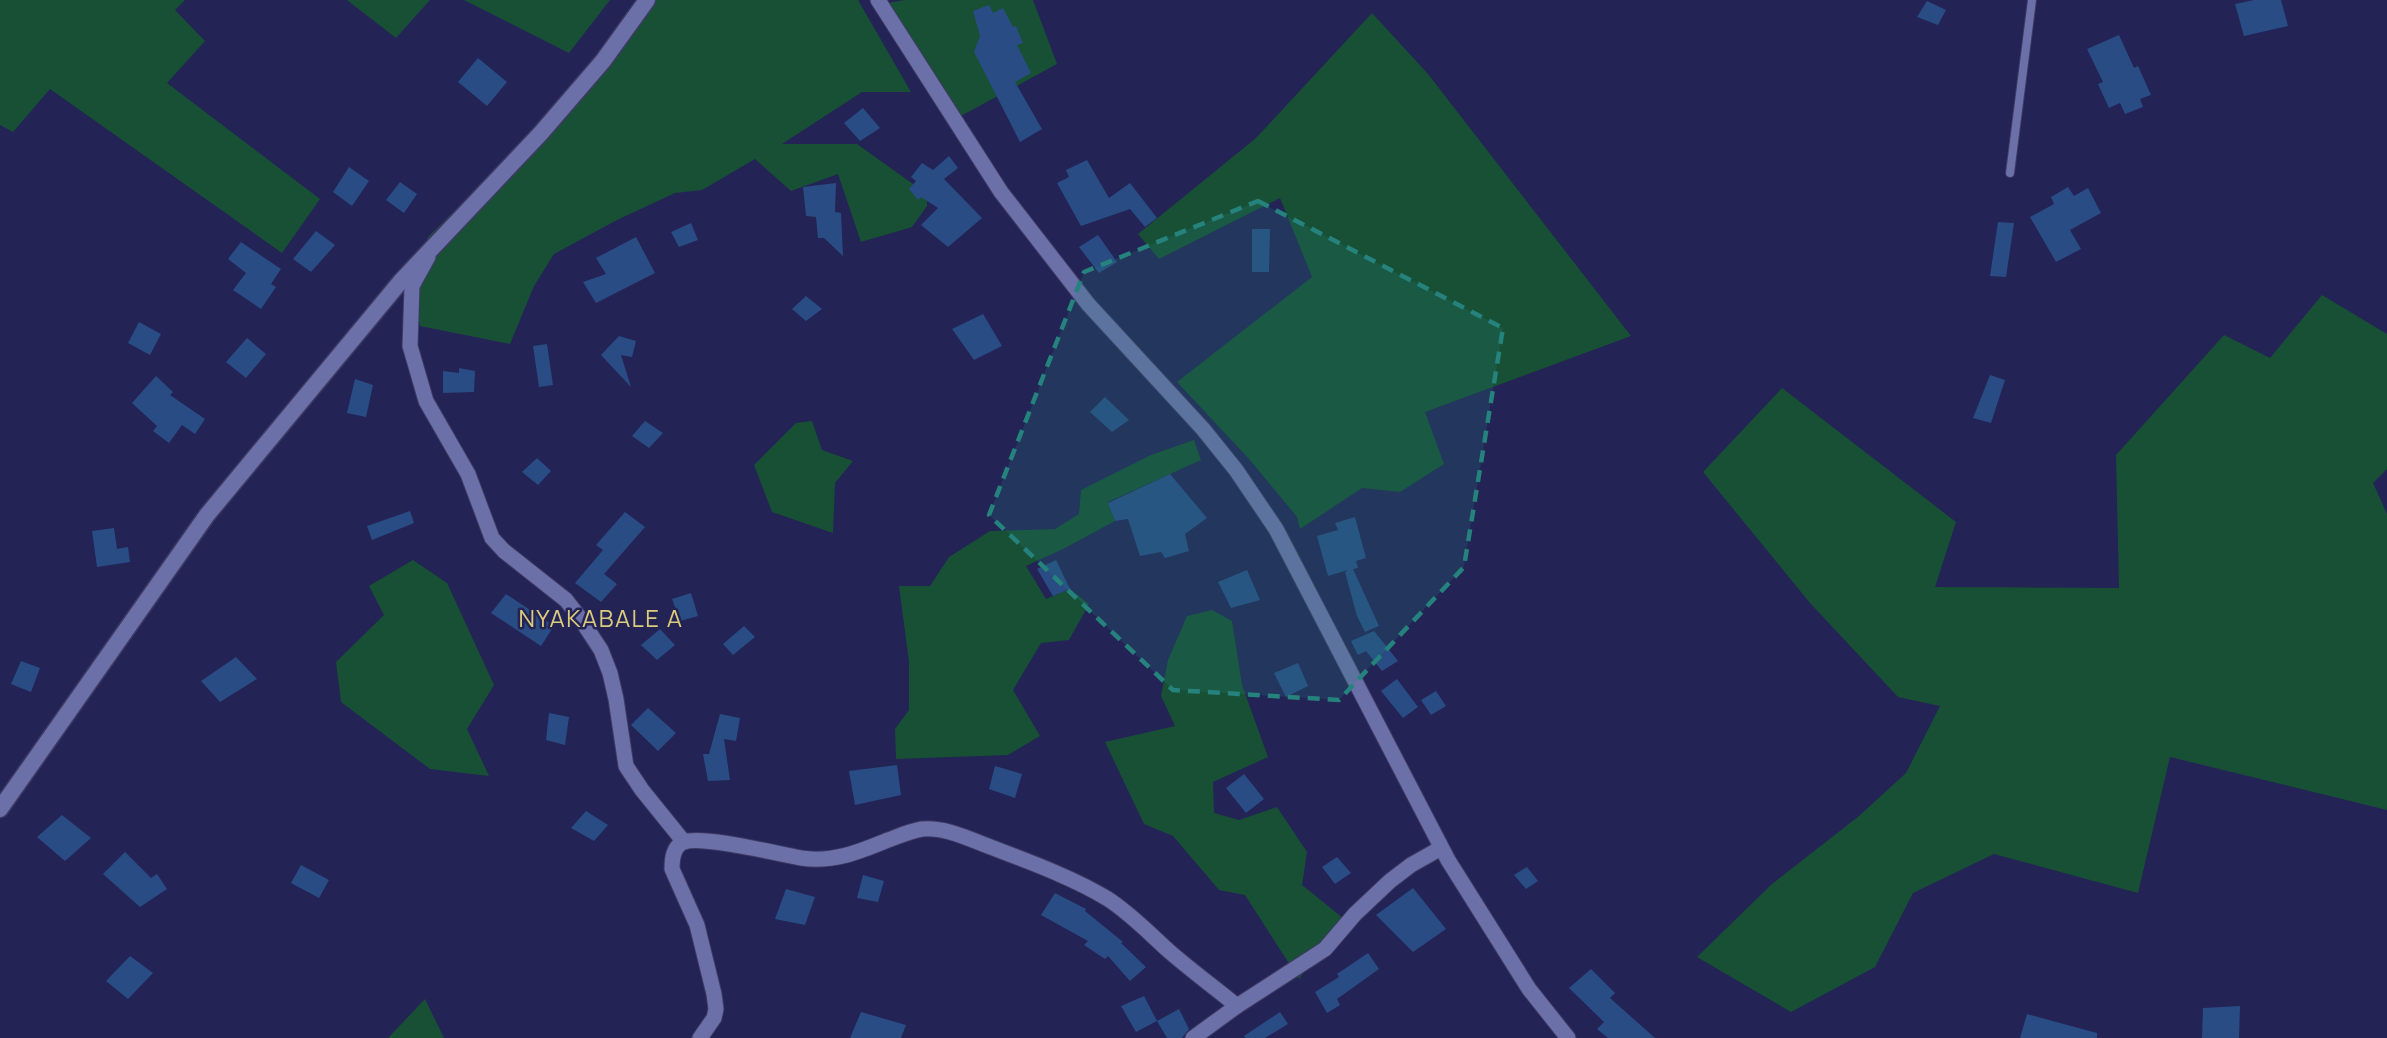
<svg xmlns="http://www.w3.org/2000/svg" width="2387" height="1038" viewBox="0 0 2387 1038" font-family="Manrope,sans-serif">
  <style>
    .green { fill: #185036 }
    .building { fill: #294c84 }
    .lines { fill: none; stroke-linecap: round; stroke-linejoin: round }
    .service-casing { stroke: #3e3a63; stroke-width: 10 }
    .minor-casing { stroke: #3e3a63; stroke-width: 17 }
    .tertiary-casing { stroke: #3e3a63; stroke-width: 19 }
    .service { stroke: #6b70a8; stroke-width: 8 }
    .minor { stroke: #6b70a8; stroke-width: 15 }
    .tertiary { stroke: #6b70a8; stroke-width: 16 }
    .marked { fill: #25827c; fill-opacity: 0.2; stroke: #25827c; stroke-width: 4.5; stroke-dasharray: 12 8; stroke-linejoin: round }
    .labels { text-anchor: middle; dominant-baseline: central; stroke-width: 5; stroke-linejoin: round; paint-order: stroke }
    .quarter-label { font-size: 24px; letter-spacing: 1.5px; fill: #dacb7d; stroke: #232355 }
  </style>
  <rect width="100%" height="100%" fill="#232355"/>
  <g class="green">
    <path d="M0 0H185L175 10 205 41 167 83 320 199 282 253 50 89 13 132 0 125Z"/>
    <path d="M347 0H430L396 38Z"/>
    <path d="M464 0H610L569 53Z"/>
    <path d="M640 0H858L911 92H862L782 144H857L927 194V206L912 227 861 242 838 174 791 191 755 159 702 190 675 193 617 220 554 254 534 286 510 344 420 326 411 298 428 237 496 170 595 66Z"/>
    <path d="M905 0H1033L1057 64 959 117 887 3Z"/>
    <path d="M1372 13 1428 74 1631 336 1425 412 1444 464 1400 492 1362 488 1300 529 1297 517 1250 460 1177 382 1312 277 1280 198 1159 259 1138 234 1256 138Z"/>
    <path d="M2322 295 2387 334V469L2373 483 2387 514V810L2170 757 2138 893 1994 854 1913 893 1875 967 1791 1012 1697 957 1772 884 1859 816 1906 773 1940 706 1898 697 1810 603 1703 472 1782 388 1956 522 1935 587 2119 588 2116 455 2224 335 2270 358Z"/>
    <path d="M812 421 822 450 853 461 835 483 833 533 772 512 754 465 796 423Z"/>
    <path d="M1194 440 1201 460 1108 502 1115 521 1065 548 1026 566 1046 599 1070 589 1089 604 1069 640 1041 643 1013 690 1040 736 1008 755 896 759 895 729 909 710V662L899 586H930L949 557 990 531 1055 529 1079 514 1081 490 1151 455Z"/>
    <path d="M413 560 447 583 494 685 467 729 489 776 430 769 341 702 336 662 384 615 369 586Z"/>
    <path d="M1212 610 1232 621 1242 685 1268 757 1213 782 1214 813 1239 820 1277 807 1307 852 1302 885 1343 918 1299 979 1245 895 1219 890 1173 836 1144 824 1105 742 1175 726 1161 696 1168 660 1187 616Z"/>
    <path d="M425 999 444 1038H388Z"/>
  </g>
  <g class="building">
    <path d="M2254 0H2281L2288 26 2244 36 2235 4Z"/>
    <path d="M1927 1 1946 10 1938 25 1917 17Z"/>
    <path d="M989 5 993 13 1003 8 1013 27 1016 26 1023 43 1017 45 1031 73 1015 82 1042 129 1020 142 974 52 980 36 973 11Z"/>
    <path d="M2119 35 2134 68 2138 66 2151 95 2140 99 2143 107 2125 114 2120 103 2109 108 2098 84 2103 82 2087 49Z"/>
    <path d="M478 58 507 82 487 106 458 82Z"/>
    <path d="M863 108 880 128 860 141 844 123Z"/>
    <path d="M949 156 958 168 944 179 982 218 948 247 921 225 938 208 921 197 918 200 909 189 916 181 911 177 922 163 933 170Z"/>
    <path d="M1087 160 1109 198 1130 183 1157 218 1145 227 1130 209 1081 226 1057 183 1069 177 1066 170Z"/>
    <path d="M349 167 369 181 352 206 333 192Z"/>
    <path d="M400 182 417 194 404 213 386 200Z"/>
    <path d="M836 183 835 212 841 213 843 256 824 238H818L816 217 806 216 803 187Z"/>
    <path d="M2068 187 2074 196 2088 188 2101 213 2070 230 2081 249 2056 262 2030 217 2054 204 2051 197Z"/>
    <path d="M1998 222 2014 223 2006 277 1990 276Z"/>
    <path d="M691 223 698 240 679 247 671 232Z"/>
    <path d="M1252 229H1270L1269 272H1252Z"/>
    <path d="M316 231 335 245 311 272 293 259Z"/>
    <path d="M1098 235 1117 262 1099 273 1079 247Z"/>
    <path d="M636 237 655 273 596 303 583 282 606 274 596 258Z"/>
    <path d="M241 242 281 269 271 284 276 287 261 309 233 290 246 273 228 259Z"/>
    <path d="M806 296 822 309 806 321 792 309Z"/>
    <path d="M983 314 1002 346 974 360 952 329Z"/>
    <path d="M139 322 161 334 150 355 128 343Z"/>
    <path d="M619 336 636 341 632 357 621 355 631 387 601 355Z"/>
    <path d="M247 338 266 354 246 378 226 362Z"/>
    <path d="M547 344 553 385 539 387 533 346Z"/>
    <path d="M459 368 475 371 474 392 443 393V371L459 373Z"/>
    <path d="M1990 375 2005 380 1991 423 1973 418Z"/>
    <path d="M156 376 173 392 170 395 205 419 195 434 182 425 169 443 153 431 157 426 132 403Z"/>
    <path d="M355 379 373 385 366 417 347 413Z"/>
    <path d="M1105 397 1129 420 1112 432 1090 412Z"/>
    <path d="M645 421 663 433 649 448 632 436Z"/>
    <path d="M537 458 551 471 538 485 522 472Z"/>
    <path d="M1170 474 1207 518 1185 534 1189 551 1165 558 1161 552 1140 556 1128 519 1115 521 1108 503Z"/>
    <path d="M410 511 414 523 372 540 367 526Z"/>
    <path d="M625 512 645 527 604 574 617 584 601 602 575 583 603 550 596 545Z"/>
    <path d="M1355 517 1366 558 1356 561 1358 568 1353 569 1379 626 1365 632 1357 616 1345 572 1348 570 1328 576 1317 536 1338 530 1335 523Z"/>
    <path d="M114 528 117 549 128 547 130 562 97 567 92 531Z"/>
    <path d="M1056 560 1070 589 1053 596 1037 569Z"/>
    <path d="M1247 570 1260 600 1231 608 1218 582Z"/>
    <path d="M691 593 698 616 680 621 672 599Z"/>
    <path d="M506 594 554 626 541 646 491 613Z"/>
    <path d="M744 626 755 637 733 655 723 644Z"/>
    <path d="M660 629 675 645 657 660 641 645Z"/>
    <path d="M1374 631 1398 661 1382 671 1366 651 1358 655 1351 641Z"/>
    <path d="M236 657 257 679 220 702 201 681Z"/>
    <path d="M21 661 40 668 31 692 11 684Z"/>
    <path d="M1298 663 1308 686 1286 697 1274 673Z"/>
    <path d="M1397 679 1418 707 1403 718 1381 691Z"/>
    <path d="M1436 691 1446 706 1431 715 1421 700Z"/>
    <path d="M648 708 676 733 658 751 631 725Z"/>
    <path d="M549 713 569 717 565 745 546 740Z"/>
    <path d="M720 714 740 718 736 741 724 739 730 780 708 781 703 754H709Z"/>
    <path d="M897 765 901 795 855 805 849 771Z"/>
    <path d="M995 766 1022 774 1015 798 989 789Z"/>
    <path d="M1244 774 1264 799 1246 813 1226 788Z"/>
    <path d="M586 811 608 825 594 841 571 828Z"/>
    <path d="M62 815 91 838 65 861 37 837Z"/>
    <path d="M125 852 151 878 157 874 167 889 140 907 103 874Z"/>
    <path d="M1337 857 1351 873 1335 884 1322 867Z"/>
    <path d="M301 865 329 880 319 898 291 883Z"/>
    <path d="M1527 867 1538 881 1526 889 1514 875Z"/>
    <path d="M863 875 884 881 878 902 857 898Z"/>
    <path d="M1413 888 1446 929 1413 952 1376 915Z"/>
    <path d="M786 889 815 897 805 925 775 919Z"/>
    <path d="M1055 893 1086 909 1085 911 1123 942 1121 943 1146 967 1130 981 1108 956 1105 959 1084 945 1088 941 1041 915Z"/>
    <path d="M1368 953 1379 969 1337 999 1340 1005 1327 1013 1315 992 1339 977 1337 974Z"/>
    <path d="M130 956 153 973 128 999 106 981Z"/>
    <path d="M1591 969 1615 993 1610 998 1655 1038H1608L1597 1029 1604 1022 1569 988Z"/>
    <path d="M1144 996 1157 1021 1136 1032 1121 1006Z"/>
    <path d="M2240 1006 2239 1038H2202L2203 1008Z"/>
    <path d="M1179 1009 1189 1029 1182 1038H1167L1157 1021Z"/>
    <path d="M861 1012 906 1025 901 1038H850Z"/>
    <path d="M1280 1012 1288 1024 1265 1038H1246L1244 1036Z"/>
    <path d="M2027 1014 2097 1033V1038H2020Z"/>
  </g>
  <g class="lines">
    <g class="service-casing">
      <path id="service" d="M2010 173 2032 0"/>
    </g>
    <g class="minor-casing">
      <g id="minor">
        <path d="M878 0 1001 192 1088 304 1203 429 1236 470 1276 529 1448 860 1529 989 1568 1038"/>
        <path d="M428 257 412 286 410 346 426 401 468 474 492 538 504 551 566 600 580 618 601 650 610 673 616 699 626 766 642 790 684 842"/>
        <path d="M700 1038 714 1018 716 1009 714 994 697 925 672 869C672 859 673 846 684 842 703 835 778 854 801 858 832 863 859 852 888 840 899 836 910 831 922 829 945 827 967 838 988 846 1027 861 1072 877 1108 899 1131 914 1150 934 1170 952 1192 971 1215 988 1237 1006"/>
        <path d="M1193 1038 1237 1006 1325 949 1355 914 1390 881 1411 865 1441 848"/>
      </g>
    </g>
    <g class="tertiary-casing">
      <path id="tertiary" d="M0 809 207 515 401 281 541 133 603 61 647 0"/>
    </g>
    <use href="#service" class="service"/>
    <use href="#minor" class="minor"/>
    <use href="#tertiary" class="tertiary"/>
  </g>
  <path class="marked" d="M1258 201 1503 328 1464 567 1339 700 1173 690 989 515 1084 272Z"/>
  <g class="labels">
    <g class="quarter-label">
      <text x="601" y="617">NYAKABALE A</text>
    </g>
  </g>
</svg>
